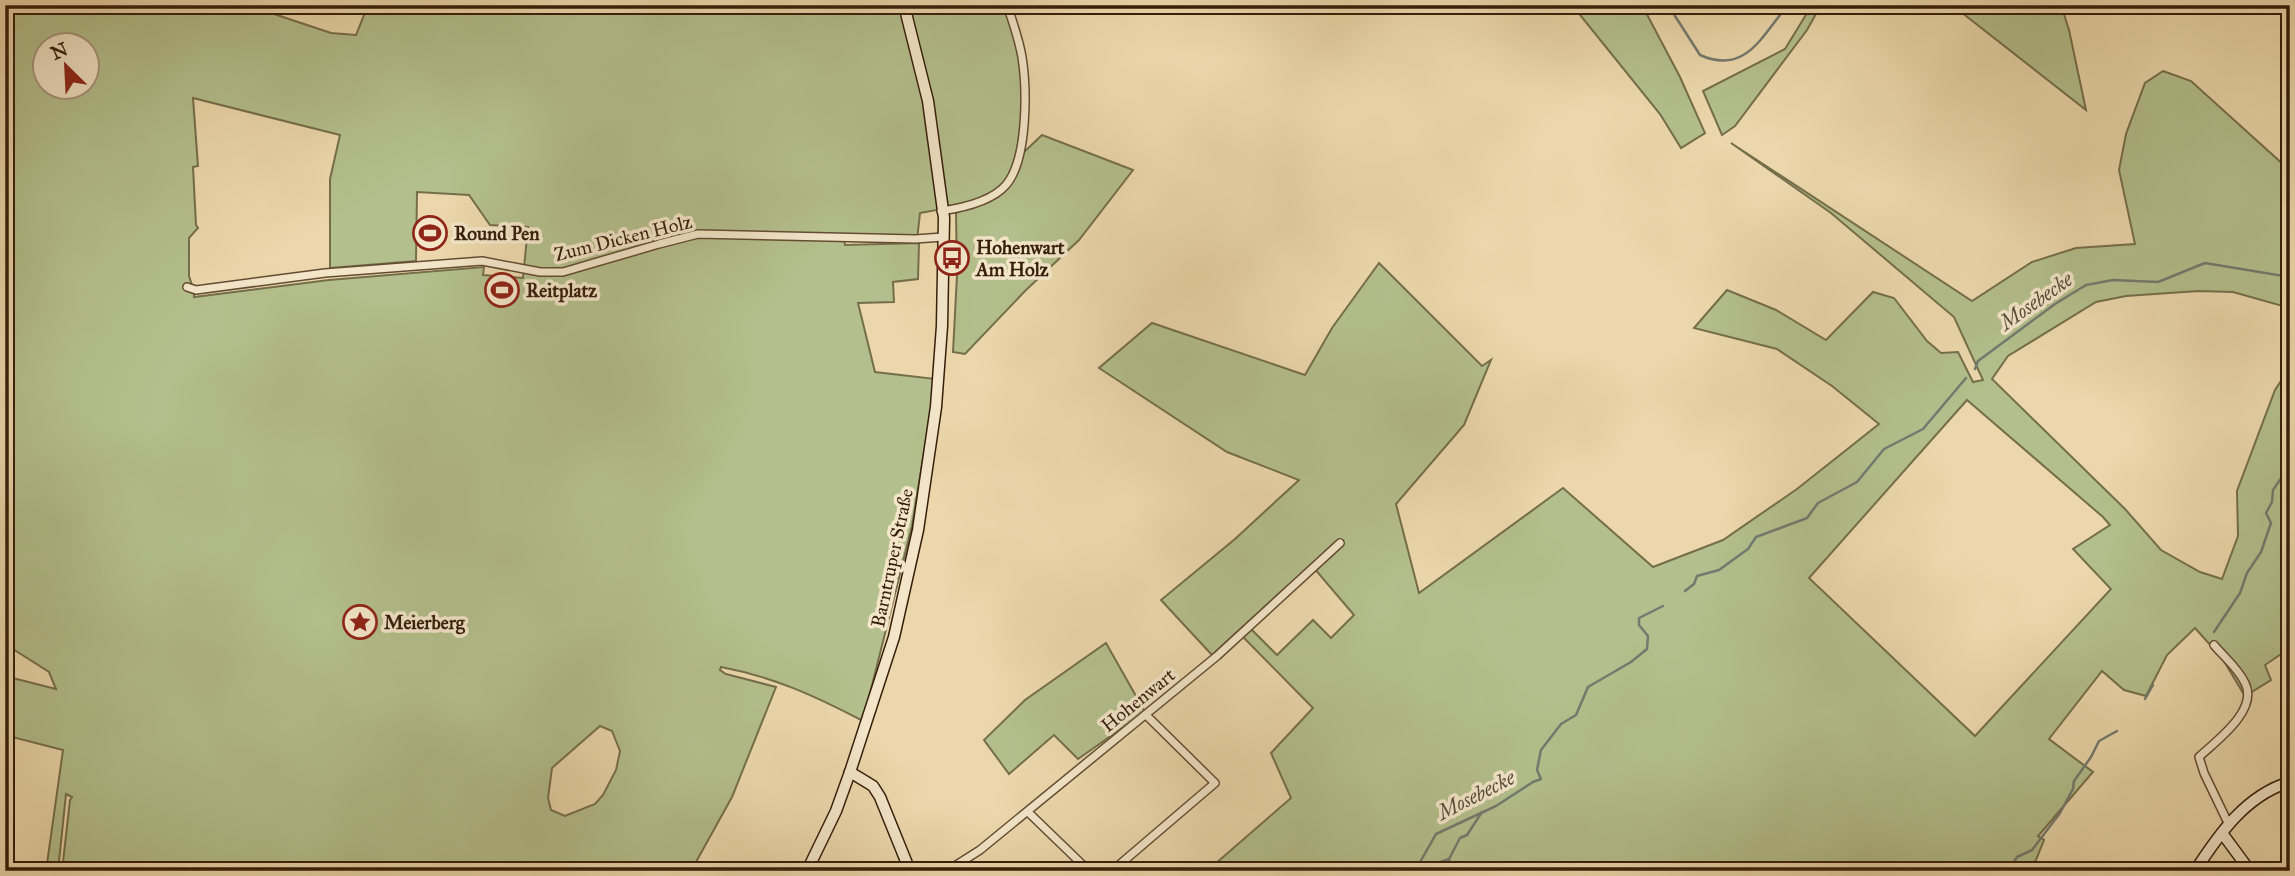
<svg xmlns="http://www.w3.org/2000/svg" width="2295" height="876" viewBox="0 0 2295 876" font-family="'IM FELL Great Primer',serif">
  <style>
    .green { fill: #b3bf8c; stroke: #756e4b; stroke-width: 2; fill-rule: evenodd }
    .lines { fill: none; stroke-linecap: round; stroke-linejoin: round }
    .stream { stroke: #737a6f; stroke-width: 2.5 }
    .street-casing { stroke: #644c32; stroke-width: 10 }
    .secondary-casing { stroke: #371e0a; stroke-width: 13 }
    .street { stroke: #f2e5c8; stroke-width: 7 }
    .secondary { stroke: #f2e5c8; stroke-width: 10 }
    .labels { text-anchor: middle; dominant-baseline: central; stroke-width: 7; stroke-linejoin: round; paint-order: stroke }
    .poi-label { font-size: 19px; font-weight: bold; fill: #371e0a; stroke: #f2e5c8; text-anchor: start }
    .street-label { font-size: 19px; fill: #371e0a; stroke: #f2e5c8 }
    .water-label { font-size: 21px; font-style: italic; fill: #554c3c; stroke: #f2e5c8 }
  </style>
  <rect width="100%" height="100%" fill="#ebd7ab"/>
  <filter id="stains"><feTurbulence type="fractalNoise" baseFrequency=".00286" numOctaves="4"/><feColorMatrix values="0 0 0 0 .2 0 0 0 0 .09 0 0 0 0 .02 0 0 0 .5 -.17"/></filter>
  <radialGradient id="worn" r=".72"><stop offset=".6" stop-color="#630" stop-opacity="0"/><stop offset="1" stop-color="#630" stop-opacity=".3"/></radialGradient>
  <g class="green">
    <path d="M5 5H247L331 33 356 35 368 5H1005C1010 22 1017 39 1020 57 1027 87 1022 164 1001 186 985 203 942 209 920 213L917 240H844L845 245 919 243 918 279 893 282 894 302 858 303 875 372 936 379 912 526 863 721C815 696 774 677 721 667L720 670 726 674 776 687 732 797 691 871H62L70 800 72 797 66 794 58 871H46L63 750 12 737 5 712V676L56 689 49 672 5 644ZM46 46H88V88H46ZM193 98 340 135 330 179V268L416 261 417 192 469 195 490 225 528 227 523 278 483 275 484 267 329 280 194 297V291L189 276V238L198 228 196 225 193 167 198 166ZM600 726 612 731 620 751 616 770 603 795 595 804 565 816 551 810 548 798 552 768Z"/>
    <path d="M1572 5H1642L1680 77 1705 133 1681 148 1660 114Z"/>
    <path d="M1812 5H1821L1807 30 1735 126 1722 135 1703 91 1785 49Z"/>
    <path d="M1952 5H2061L2069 30 2086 110Z"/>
    <path d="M2163 71 2191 81 2285 166 2290 167V308L2233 292 2198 291 2126 296 2096 302 2008 356 1992 379 2125 509 2161 550 2200 572 2222 579 2238 536 2237 491 2275 390 2290 367V648L2265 665 2271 680 2245 696 2222 658 2195 628 2167 655 2146 696 2124 690 2102 671 2049 739 2093 772 2038 836 2044 840 2036 860 2025 871H1207L1291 798 1271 753 1313 708 1243 637 1251 629 1277 655 1313 620 1331 638 1354 615 1314 568 1286 587 1212 655 1161 600 1235 539 1299 480 1227 452 1099 368 1152 323 1305 375 1332 328 1379 263 1482 366 1491 360 1464 425 1396 504 1419 593 1563 488 1653 567 1723 540 1797 489 1879 424 1832 386 1777 349 1694 328 1727 290 1776 310 1826 340 1873 292 1894 298 1927 341 1941 353 1958 352 1973 382 1983 380 1954 317 1831 213 1731 143 1972 301 2032 262 2076 248 2135 244 2119 170 2126 134 2145 83ZM1967 400 2103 517 2110 525 2073 549 2111 589 1975 736 1809 578Z"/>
    <path d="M1042 135 1133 170 1079 240 1025 291 965 354 953 352 957 275 956 213 996 196 1020 156Z"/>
    <path d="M1106 643 1145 712 1078 759 1054 735 1009 774 984 740 1025 700Z"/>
  </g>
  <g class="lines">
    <g class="stream">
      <path d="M1668 5 1700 55C1746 76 1763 34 1788 5"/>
      <path d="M1975 369 1978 361 2055 304 2086 285 2113 280 2158 282 2205 263 2290 277"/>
      <path d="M1685 591 1694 584 1697 576 1719 570 1748 549 1756 537 1807 518 1818 503 1857 482 1884 449 1923 429 1966 378"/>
      <path d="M2214 632 2240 593 2247 573 2261 552 2271 523 2266 513 2272 502 2273 490 2290 465"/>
      <path d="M2145 699 2153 685"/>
      <path d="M1439 868 1440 862 1449 859"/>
      <path d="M1415 871 1436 834 1496 806 1533 782 1541 779 1537 770 1541 750 1561 724 1576 715 1588 687 1631 662 1647 649 1648 636 1639 625V618L1663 606"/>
      <path d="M1451 871 1449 859 1460 838 1467 835 1482 812"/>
      <path d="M2004 871 2012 865 2017 857 2032 850 2060 813 2073 789 2074 781 2091 757 2099 741 2117 731"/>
    </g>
    <g class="street-casing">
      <g id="street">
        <path d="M941 211C962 208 992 201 1006 185 1028 159 1027 89 1022 57 1019 40 1013 22 1007 5"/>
        <path d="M187 287 196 290 325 273 482 261 540 272H563L659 244 698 234 915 239 943 237"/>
        <path d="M2214 645C2224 657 2238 668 2245 683 2259 710 2216 741 2199 757L2204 773 2229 825"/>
        <path d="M1028 812 1089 871"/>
        <path d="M947 871 980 850 1217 656 1340 543"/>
        <path d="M1112 871 1215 783 1146 715"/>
      </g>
    </g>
    <g class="secondary-casing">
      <g id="secondary">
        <path d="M850 772 873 786 880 797 910 871"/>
        <path d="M2222 833 2250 871"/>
        <path d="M807 871 836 811 850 772 894 637 918 530 936 407 942 326 944 218 928 101 904 5"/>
        <path d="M2195 871C2219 834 2246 795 2290 782"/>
      </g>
    </g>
    <use href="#street" class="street"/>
    <use href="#secondary" class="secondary"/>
  </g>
  <defs>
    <g id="stadium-ring" transform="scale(1.75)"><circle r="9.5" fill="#f2e5c8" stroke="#8f2418" stroke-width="1.5"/><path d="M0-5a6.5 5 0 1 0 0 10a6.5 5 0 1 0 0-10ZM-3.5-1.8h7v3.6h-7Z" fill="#8f2418"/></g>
    <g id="bus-ring" transform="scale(1.75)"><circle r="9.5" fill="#f2e5c8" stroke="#8f2418" stroke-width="1.5"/><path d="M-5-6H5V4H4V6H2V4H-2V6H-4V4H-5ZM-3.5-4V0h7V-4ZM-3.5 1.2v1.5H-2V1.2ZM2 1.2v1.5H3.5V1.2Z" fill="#8f2418"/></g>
    <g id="sight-ring" transform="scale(1.75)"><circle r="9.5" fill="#f2e5c8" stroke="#8f2418" stroke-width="1.5"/><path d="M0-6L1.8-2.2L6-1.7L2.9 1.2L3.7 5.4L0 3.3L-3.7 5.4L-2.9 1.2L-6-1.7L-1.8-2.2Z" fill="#8f2418"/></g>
  </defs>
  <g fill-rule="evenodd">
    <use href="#stadium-ring" x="430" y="233"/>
    <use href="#bus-ring" x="952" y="258"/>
    <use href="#stadium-ring" x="502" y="290"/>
    <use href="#sight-ring" x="360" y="622"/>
  </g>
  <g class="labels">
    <g class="poi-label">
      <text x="454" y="233">Round Pen</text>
      <text x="976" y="247">Hohenwart<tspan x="976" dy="22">Am Holz</tspan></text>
      <text x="526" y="290">Reitplatz</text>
      <text x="384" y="622">Meierberg</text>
    </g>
    <g class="street-label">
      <text transform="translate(623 238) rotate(-14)">Zum Dicken Holz</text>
      <text transform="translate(892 558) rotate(-78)">Barntruper Straße</text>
      <text transform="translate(1138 700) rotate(-39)">Hohenwart</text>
    </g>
    <g class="water-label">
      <text transform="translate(2036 301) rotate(-35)">Mosebecke</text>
      <text transform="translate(1476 795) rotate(-27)">Mosebecke</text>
    </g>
  </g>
  <rect width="2295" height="876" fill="none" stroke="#ebd7ab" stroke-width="28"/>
  <rect x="7" y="7" width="2281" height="862" fill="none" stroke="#371e0a" stroke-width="3.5"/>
  <rect x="14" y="14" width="2267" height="848" fill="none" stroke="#371e0a" stroke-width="2"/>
  <g transform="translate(66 66) rotate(336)"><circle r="33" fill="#f2e5c8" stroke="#a7957c" stroke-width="2"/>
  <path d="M0-5L12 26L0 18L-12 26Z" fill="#8f2418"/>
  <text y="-10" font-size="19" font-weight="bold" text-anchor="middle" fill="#371e0a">N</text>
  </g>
  <rect width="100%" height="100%" filter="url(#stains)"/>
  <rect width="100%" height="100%" fill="url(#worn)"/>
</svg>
